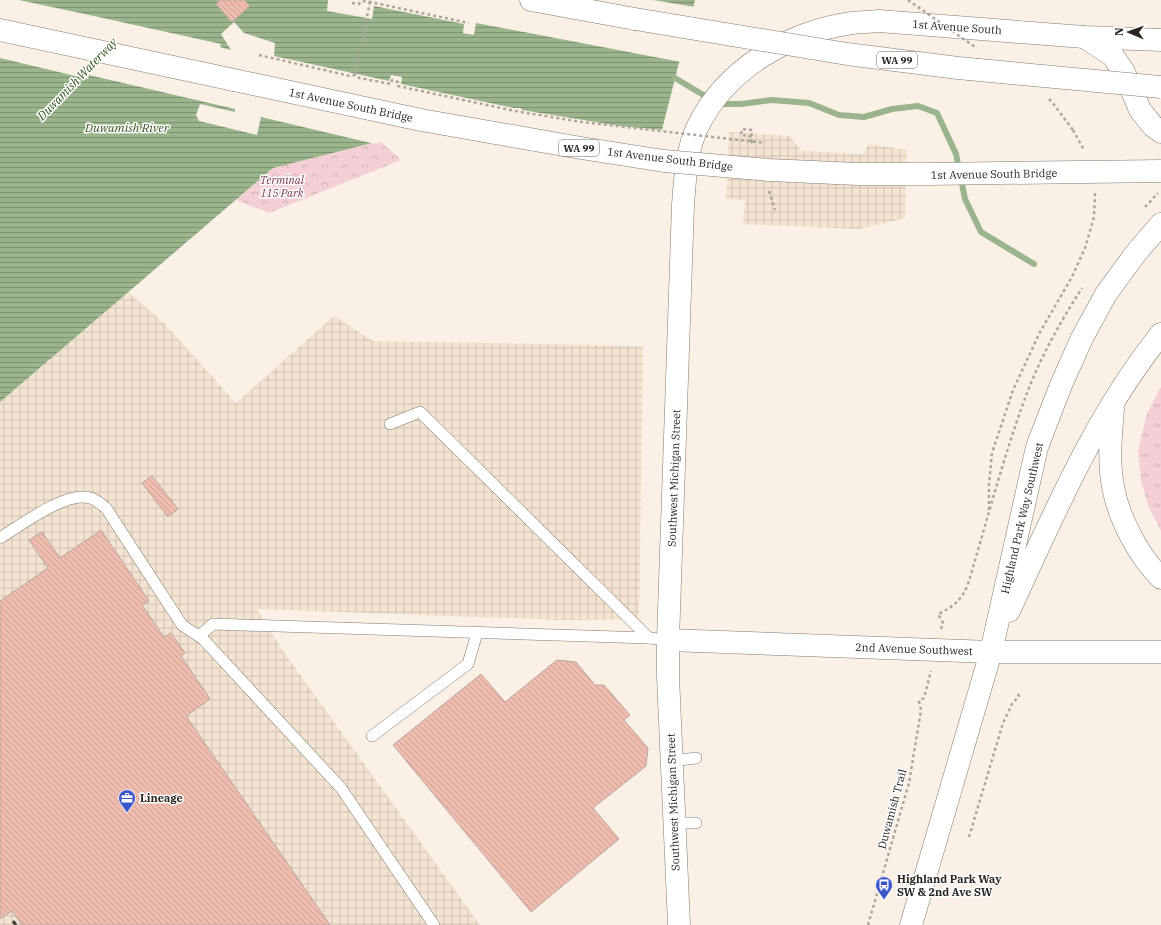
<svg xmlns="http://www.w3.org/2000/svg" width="1161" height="925" viewBox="0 0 1161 925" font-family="'IBM Plex Serif',serif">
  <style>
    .industrial { fill: url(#industrial-grid) }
    .grass { fill: url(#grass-tufts) }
    .forest { fill: url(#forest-crowns) }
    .water { fill: url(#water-rules) }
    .pier { fill: #fbf0e5 }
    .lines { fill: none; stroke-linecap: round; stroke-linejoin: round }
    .stream { stroke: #9ab48c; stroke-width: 6 }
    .building { fill: url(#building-back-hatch); stroke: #b8a8a4 }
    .lane-casing { stroke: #82796f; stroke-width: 12 }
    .street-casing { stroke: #82796f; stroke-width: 23 }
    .secondary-casing { stroke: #82796f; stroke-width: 23 }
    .primary-casing { stroke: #82796f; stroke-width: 23 }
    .highway-casing { stroke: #82796f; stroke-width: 23 }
    .path { stroke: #ada59d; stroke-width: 2.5; stroke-dasharray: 3 3; stroke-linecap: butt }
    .lane { stroke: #fff; stroke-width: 11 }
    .street { stroke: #fff; stroke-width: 22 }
    .secondary { stroke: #fff; stroke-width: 22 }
    .primary { stroke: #fff; stroke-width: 22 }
    .highway { stroke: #fff; stroke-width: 22 }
    .rail { stroke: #413c37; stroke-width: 3; stroke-dasharray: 6 3; stroke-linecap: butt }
    .highway-bridge-casing { stroke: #82796f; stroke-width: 23; stroke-linecap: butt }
    .path-bridge { stroke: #ada59d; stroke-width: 2.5; stroke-dasharray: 3 3; stroke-linecap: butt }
    .highway-bridge { stroke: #fff; stroke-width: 22 }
    .labels { text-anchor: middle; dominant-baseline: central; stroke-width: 3; stroke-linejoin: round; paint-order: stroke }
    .shield { fill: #fff; stroke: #696664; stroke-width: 1 }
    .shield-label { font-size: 10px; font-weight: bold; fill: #292521 }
    .street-label { font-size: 11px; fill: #292521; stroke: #fff }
    .park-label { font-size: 11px; font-style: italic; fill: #7a3849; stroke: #fff }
    .poi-label { font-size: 11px; font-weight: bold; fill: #292521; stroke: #fff; text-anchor: start }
    .water-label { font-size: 12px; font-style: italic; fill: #31531a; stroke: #fff }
  </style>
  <defs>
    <pattern id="industrial-grid" width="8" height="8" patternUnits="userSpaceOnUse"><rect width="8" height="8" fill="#f4e4d2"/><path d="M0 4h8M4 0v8" fill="none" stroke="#d1c3b4"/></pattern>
    <pattern id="grass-tufts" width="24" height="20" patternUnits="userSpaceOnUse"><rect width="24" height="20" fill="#f4d0d6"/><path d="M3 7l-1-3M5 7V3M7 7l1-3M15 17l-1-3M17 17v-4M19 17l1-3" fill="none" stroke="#d1b2b7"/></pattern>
    <pattern id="forest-crowns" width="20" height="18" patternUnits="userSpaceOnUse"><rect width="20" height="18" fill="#f4d0d6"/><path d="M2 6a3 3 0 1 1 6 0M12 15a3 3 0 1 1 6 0" fill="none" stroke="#d1b2b7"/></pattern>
    <pattern id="water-rules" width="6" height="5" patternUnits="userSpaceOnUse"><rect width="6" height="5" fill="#9ab48c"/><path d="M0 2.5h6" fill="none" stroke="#7e9272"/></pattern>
    <pattern id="building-back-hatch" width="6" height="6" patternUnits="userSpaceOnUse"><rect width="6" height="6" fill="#efbcad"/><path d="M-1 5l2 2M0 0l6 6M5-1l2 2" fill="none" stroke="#cda195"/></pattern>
  </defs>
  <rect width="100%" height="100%" fill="#fbf0e5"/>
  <g class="industrial">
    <path d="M729 132 790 136 801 151 863 154 869 144 907 150 905 218 859 229 743 224 745 200 726 199Z"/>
    <path d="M128 292 163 322 236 403 334 316 373 341 643 346 639 619 562 620 257 609 283 651 480 925H0V402Z"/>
  </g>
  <path class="grass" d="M1161 387V531L1148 505 1141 481 1138 451 1147 413Z"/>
  <path class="forest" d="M380 141 401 160 269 213 236 200 273 168Z"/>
  <path class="water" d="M0 0H695L652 169 412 133 273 168 0 402Z"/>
  <g class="pier">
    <path d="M0 0H19L94 16 221 44 220 47 231 50 221 34 234 22 244 33 275 43 274 56 389 81 391 75 402 77 401 84 514 108H521L522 110 620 126 664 130 654 170 652 171 412 135 375 144 261 117 257 135 199 121 196 115 200 104 235 112V109L89 75 88 79 0 58Z"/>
    <path d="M328 0H653L695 7 681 62 476 23 474 35 463 33 464 24 374 6 372 19 327 11Z"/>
  </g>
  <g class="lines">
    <g class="stream">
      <path d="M675 78 710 99"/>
      <path d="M718 103 721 104H741L772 100 809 103 839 115 864 117 892 109 918 106 937 113 956 154 965 199 981 232 1034 264"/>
    </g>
  </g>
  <g class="building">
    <path d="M220 0H244L250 6 232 22 216 4Z"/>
    <path d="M152 476 178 509 168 517 142 483Z"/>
    <path d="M101 530 149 601 142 605 164 637 171 633 185 653 181 656 210 699 186 716 330 925H22L12 911 0 919V601L48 568 29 540 42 532 60 558Z"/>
    <path d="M557 660 576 662 595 685H604L630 715 624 720 648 748 646 766 593 808 619 839 531 912 393 745 481 674 505 702Z"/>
  </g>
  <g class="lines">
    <g class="lane-casing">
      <g id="lane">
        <path d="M390 424 420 412 649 638"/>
        <path d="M0 538C21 525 66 491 90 498 96 499 102 505 106 508L182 625 203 639 341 788 434 925"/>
        <path d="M199 636 213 624 649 638 668 640"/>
        <path d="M372 736 468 664 477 633"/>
        <path d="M672 761 696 758"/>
        <path d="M674 823H696"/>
      </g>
    </g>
    <g class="street-casing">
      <g id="street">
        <path d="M1084 37 1113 56 1124 72 1140 110 1153 126 1161 132"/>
        <path d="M679 925 668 676V640L683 205C685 180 686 152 697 128 725 69 789 32 852 23 861 22 870 22 879 21L1084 37 1161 40"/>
      </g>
    </g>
    <g class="secondary-casing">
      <path id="secondary" d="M668 640 991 652 911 925"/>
    </g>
    <g class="primary-casing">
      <path id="primary" d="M991 652H1161"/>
    </g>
    <g class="highway-casing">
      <g id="highway">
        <path d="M531 0 635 19"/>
        <path d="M0 30 234 80"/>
        <path d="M1113 409C1111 434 1108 461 1113 486 1118 517 1139 557 1161 578"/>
        <path d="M1009 611C1053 516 1095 416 1161 334"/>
        <path d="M991 652 1037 447 1061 385 1082 338 1106 294 1136 253 1161 224"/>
      </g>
    </g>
    <g class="path">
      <path d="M352 3 359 4 362 1 370 2 469 23"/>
      <path d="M355 75 370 2"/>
      <path d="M752 130 742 129 741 135 750 136 753 146"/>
      <path d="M1073 130 1084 150"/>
      <path d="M769 191 775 210"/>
      <path d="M1145 207 1158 193"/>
      <path d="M989 510V484L992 453 1013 390 1040 332 1072 277 1085 248 1094 217 1095 193"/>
      <path d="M941 629 943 623 938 614C954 607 962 599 968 584 987 521 1004 454 1027 393 1041 356 1061 321 1082 288"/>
      <path d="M969 837 1003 723 1012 704 1019 696 1017 693"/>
      <path d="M868 925 909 783 921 710 919 701 924 698 931 671"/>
    </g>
    <use href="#lane" class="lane"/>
    <use href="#street" class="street"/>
    <use href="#secondary" class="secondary"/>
    <use href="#primary" class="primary"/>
    <use href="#highway" class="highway"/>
    <path class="rail" d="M13 921 16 925"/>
    <g class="highway-bridge-casing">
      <g id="highway-bridge">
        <path d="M635 19 847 54 958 68 1161 87"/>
        <path d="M234 80 421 120 581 148 664 161 769 170 857 174H929L1161 171"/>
      </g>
    </g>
    <g class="path-bridge">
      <path d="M908 0 975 47"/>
      <path d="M259 55 350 76 355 75 359 78 391 84 392 80 398 82V86L515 111 582 122 765 143"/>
      <path d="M1049 99 1052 102 1073 130"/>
      <path d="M751 142 752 130"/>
    </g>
    <use href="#highway-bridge" class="highway-bridge"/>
  </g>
  <defs>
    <g id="office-pin" transform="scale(0.9)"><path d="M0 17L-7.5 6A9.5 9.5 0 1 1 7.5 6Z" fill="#3b56c8" stroke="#fff"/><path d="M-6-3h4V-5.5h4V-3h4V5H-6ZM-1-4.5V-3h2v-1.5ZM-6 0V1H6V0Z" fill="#fff"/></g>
    <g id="bus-pin" transform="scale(0.9)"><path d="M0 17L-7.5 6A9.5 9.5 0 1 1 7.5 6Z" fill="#3b56c8" stroke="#fff"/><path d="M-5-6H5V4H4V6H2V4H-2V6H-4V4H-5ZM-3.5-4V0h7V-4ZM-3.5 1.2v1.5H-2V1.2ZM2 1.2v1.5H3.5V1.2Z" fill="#fff"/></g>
  </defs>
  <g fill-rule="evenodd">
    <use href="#office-pin" x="127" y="798"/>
    <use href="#bus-pin" x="884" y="885"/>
  </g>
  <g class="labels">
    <g class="shield">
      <rect x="877" y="52" width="40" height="16" rx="3"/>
      <rect x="559" y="140" width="40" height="16" rx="3"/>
    </g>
    <g class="shield-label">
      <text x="897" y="60">WA 99</text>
      <text x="579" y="148">WA 99</text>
    </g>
    <g class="street-label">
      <text transform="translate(957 27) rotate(4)">1st Avenue South</text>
      <text transform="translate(351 105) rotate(12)">1st Avenue South Bridge</text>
      <text transform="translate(670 159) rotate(7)">1st Avenue South Bridge</text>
      <text transform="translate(994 174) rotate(-1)">1st Avenue South Bridge</text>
      <text transform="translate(674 478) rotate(-88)">Southwest Michigan Street</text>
      <text transform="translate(1022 518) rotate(-77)">Highland Park Way Southwest</text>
      <text transform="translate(914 649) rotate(2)">2nd Avenue Southwest</text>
      <text transform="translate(673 802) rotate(-92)">Southwest Michigan Street</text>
      <text transform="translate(892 809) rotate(-75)">Duwamish Trail</text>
    </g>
    <g class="park-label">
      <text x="282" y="180">Terminal<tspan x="282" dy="13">115 Park</tspan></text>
    </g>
    <g class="poi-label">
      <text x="140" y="798">Lineage</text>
      <text x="897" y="879">Highland Park Way<tspan x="897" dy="13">SW &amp; 2nd Ave SW</tspan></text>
    </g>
    <g class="water-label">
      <text transform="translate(77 79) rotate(-46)">Duwamish Waterway</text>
      <text x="127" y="127">Duwamish River</text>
    </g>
  </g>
  <g transform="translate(1129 32) rotate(272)" stroke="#ffffff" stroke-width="3" paint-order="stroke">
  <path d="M0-3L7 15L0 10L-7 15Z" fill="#292521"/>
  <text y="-6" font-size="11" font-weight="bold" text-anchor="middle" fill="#292521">N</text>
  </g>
</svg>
